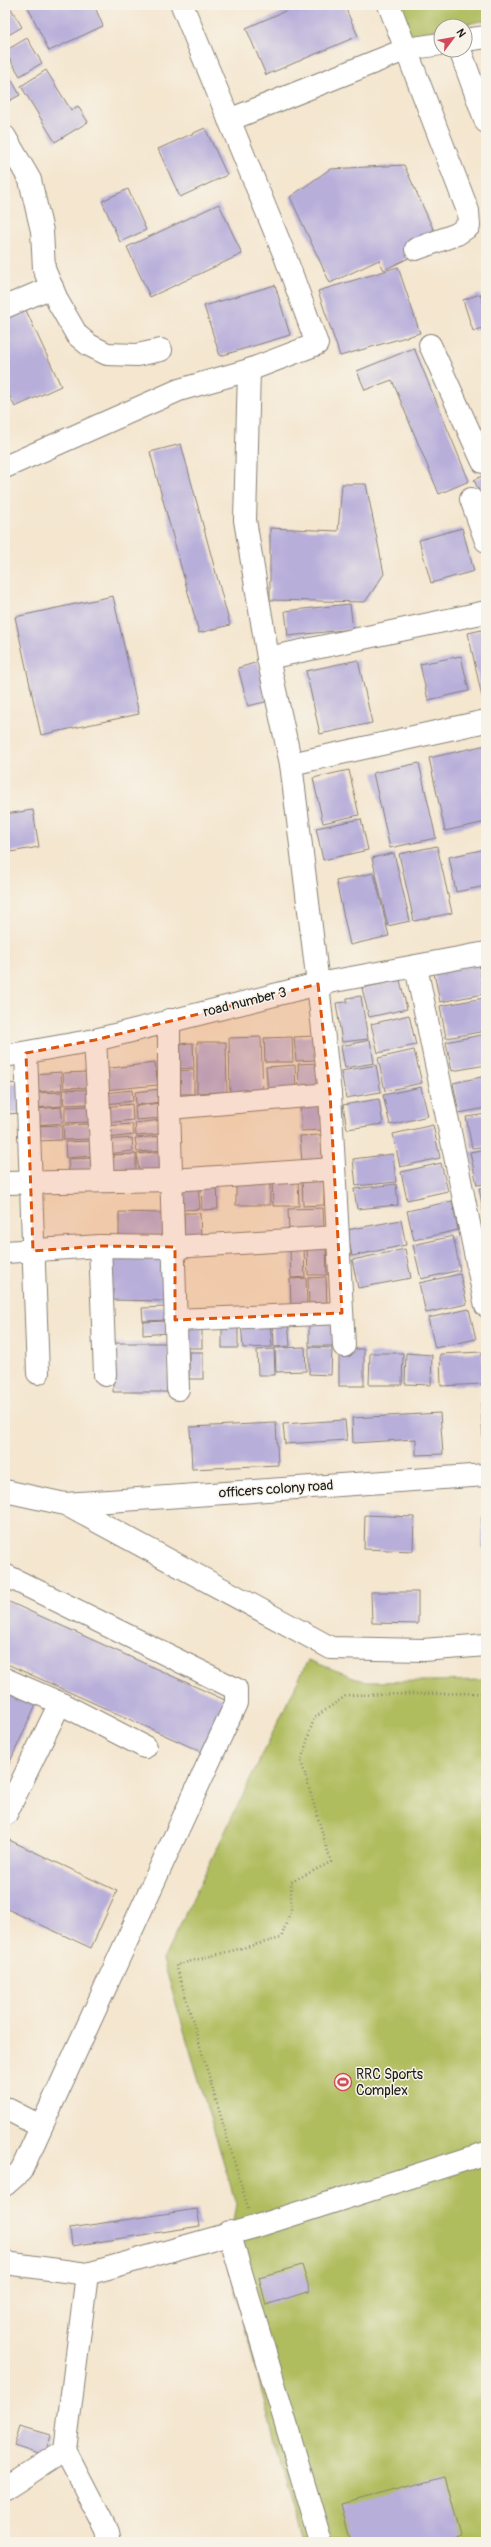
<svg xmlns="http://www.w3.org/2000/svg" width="491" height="2547" viewBox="0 0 491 2547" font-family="Pangolin,sans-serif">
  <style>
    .green { fill: #b0bd5f; stroke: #666c3e }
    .building { fill: #b7aeda }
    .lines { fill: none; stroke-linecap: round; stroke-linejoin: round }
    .minor-casing { stroke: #888176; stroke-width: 24 }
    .path { stroke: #888176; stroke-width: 2.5; stroke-dasharray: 1 3; stroke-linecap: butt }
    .minor { stroke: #fff; stroke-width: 22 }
    .marked { fill: #de560d; fill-opacity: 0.2; stroke: #de560d; stroke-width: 3; stroke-dasharray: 8 5; stroke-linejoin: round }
    .labels { text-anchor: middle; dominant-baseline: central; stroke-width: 3; stroke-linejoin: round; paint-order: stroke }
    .street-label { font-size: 14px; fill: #1c1c1c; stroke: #f7f3e8 }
    .poi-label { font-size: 14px; fill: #1c1c1c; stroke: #f7f3e8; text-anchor: start }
  </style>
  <rect width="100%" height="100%" fill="#f7f3e8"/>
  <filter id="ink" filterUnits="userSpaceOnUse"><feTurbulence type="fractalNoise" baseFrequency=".025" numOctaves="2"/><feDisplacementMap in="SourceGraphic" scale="8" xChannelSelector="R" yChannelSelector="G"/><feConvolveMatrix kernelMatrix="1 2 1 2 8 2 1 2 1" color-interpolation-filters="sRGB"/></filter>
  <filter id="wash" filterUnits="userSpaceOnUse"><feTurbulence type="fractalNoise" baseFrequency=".012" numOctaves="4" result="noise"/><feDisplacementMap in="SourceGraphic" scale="16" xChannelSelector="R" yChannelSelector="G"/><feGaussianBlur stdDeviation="0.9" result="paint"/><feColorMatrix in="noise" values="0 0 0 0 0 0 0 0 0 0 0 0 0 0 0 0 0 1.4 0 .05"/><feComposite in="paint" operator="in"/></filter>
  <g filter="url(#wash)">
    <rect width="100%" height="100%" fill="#f4e6cf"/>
    <g class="green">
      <path d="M400 5H486V20L457 26H441V29L411 35Z"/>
      <path d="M308 1660 367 1682 486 1680V2542H301L227 2259 236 2204 163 1960Z"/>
    </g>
    <g id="blocks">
      <g class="building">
        <path d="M5 5H9L22 27 5 37Z"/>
        <path d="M27 5H94L103 26 49 51Z"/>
        <path d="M299 5H344L358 36 266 75 246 28Z"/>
        <path d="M27 38 42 63 20 76 5 51Z"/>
        <path d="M5 68 20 95 5 103Z"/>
        <path d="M46 70 71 110 78 106 88 122 55 142 21 86Z"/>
        <path d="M205 128 227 175 180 197 158 149Z"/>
        <path d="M404 165 435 233 417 254 384 270 379 260 330 283 290 197 330 169Z"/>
        <path d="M128 189 146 230 120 242 102 201Z"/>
        <path d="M219 204 242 254 150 297 127 247Z"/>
        <path d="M398 267 420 333 340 356 318 291Z"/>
        <path d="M275 285 290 335 220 356 204 306Z"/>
        <path d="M480 294 486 311V327L473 331 463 300Z"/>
        <path d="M24 306 61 386 15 407 5 386V314Z"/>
        <path d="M414 348 469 481 439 494 392 380 365 390 357 371Z"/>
        <path d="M181 444 230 625 199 633 150 452Z"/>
        <path d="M486 474V507L474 480Z"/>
        <path d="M342 484H366L384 574 365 602 270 600V528L338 531Z"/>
        <path d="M462 528 474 571 431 583 419 540Z"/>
        <path d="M113 596 139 714 41 735 15 617Z"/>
        <path d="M350 604 353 629 288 636 285 611Z"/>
        <path d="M486 629V696L482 697 468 633Z"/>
        <path d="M461 656 469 691 428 700 420 664Z"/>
        <path d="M358 660 372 723 320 734 306 671Z"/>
        <path d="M258 662 269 701 248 706 238 668Z"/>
        <path d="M486 745V822L445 831 429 758Z"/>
        <path d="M419 763 436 838 390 848 373 773Z"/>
        <path d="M349 770 359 815 323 823 313 778Z"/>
        <path d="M33 810 39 847 5 853V814Z"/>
        <path d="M361 819 368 850 323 860 316 828Z"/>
        <path d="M437 846 452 913 414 921 399 854Z"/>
        <path d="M486 849V886L456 892 449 857Z"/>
        <path d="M394 853 410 921 388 926 372 858Z"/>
        <path d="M374 873 389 936 350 945 336 881Z"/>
        <path d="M479 964 484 994 440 1002 434 973Z"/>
        <path d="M400 980 407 1009 369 1017 362 988Z"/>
        <path d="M361 996 368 1039 342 1042 336 1003 347 1002V998Z"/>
        <path d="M484 998 486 1031 446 1038 440 1006Z"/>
        <path d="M409 1015 416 1045 378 1053 371 1024Z"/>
        <path d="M486 1034V1065L452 1071 446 1042Z"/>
        <path d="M314 1036 316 1060 296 1061 294 1037Z"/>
        <path d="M261 1037 263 1094 230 1095 229 1038Z"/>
        <path d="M292 1037 293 1062H265L264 1038Z"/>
        <path d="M370 1040 374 1063 345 1068 341 1046Z"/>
        <path d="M197 1042H226L227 1092 197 1093Z"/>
        <path d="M193 1043 194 1068 175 1069 174 1044Z"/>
        <path d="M414 1050 422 1083 385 1091 378 1058Z"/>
        <path d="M155 1063 158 1085 104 1090 102 1069Z"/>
        <path d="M317 1063 318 1089 299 1090 298 1064Z"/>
        <path d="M295 1065 296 1090 268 1092 266 1067Z"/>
        <path d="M376 1065 381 1092 346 1098 341 1071Z"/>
        <path d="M194 1070V1094H178L176 1071Z"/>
        <path d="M61 1072 62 1090 34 1092 33 1074Z"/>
        <path d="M89 1072 90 1087 64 1088 63 1073Z"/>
        <path d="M486 1076V1108L459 1113 453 1083Z"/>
        <path d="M20 1083 22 1113 5 1114V1084Z"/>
        <path d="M421 1087 428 1116 390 1125 383 1095Z"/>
        <path d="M89 1089 90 1104 64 1105 63 1090Z"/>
        <path d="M160 1089 161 1102 136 1105 135 1092Z"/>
        <path d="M132 1090 133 1101 106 1104 105 1093Z"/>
        <path d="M62 1092V1106L35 1108 34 1093Z"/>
        <path d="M379 1099 383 1124 347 1129 343 1105Z"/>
        <path d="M161 1103 163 1118 136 1120 135 1106Z"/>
        <path d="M132 1104 133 1120 107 1123 105 1107Z"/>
        <path d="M90 1106V1122L65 1123V1107Z"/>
        <path d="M321 1106 322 1130 301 1131 300 1107Z"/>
        <path d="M61 1107 63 1123 36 1125 35 1109Z"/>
        <path d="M486 1114V1146L472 1148 466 1117Z"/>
        <path d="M161 1120 162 1134 136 1136 135 1123Z"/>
        <path d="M89 1124 90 1139 64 1140 63 1125Z"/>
        <path d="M132 1124 134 1135 108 1138 106 1126Z"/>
        <path d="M61 1125 62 1140 36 1141 35 1126Z"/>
        <path d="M433 1125 440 1158 400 1167 393 1134Z"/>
        <path d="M321 1135 322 1161 302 1162 300 1136Z"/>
        <path d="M163 1136 165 1150 137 1152 135 1138Z"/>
        <path d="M132 1138 133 1151 107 1154 106 1140Z"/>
        <path d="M92 1141 93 1156 66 1158 65 1142Z"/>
        <path d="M486 1149V1184L477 1185 470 1152Z"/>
        <path d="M164 1151 166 1170 139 1172 137 1154Z"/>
        <path d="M136 1154V1171L107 1172 106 1155Z"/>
        <path d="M393 1154 396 1182 356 1186 353 1159Z"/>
        <path d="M93 1158 94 1174 69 1175 68 1159Z"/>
        <path d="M441 1163 448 1191 407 1200 401 1172Z"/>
        <path d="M302 1178H324V1205L303 1206Z"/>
        <rect x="236" y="1180" width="34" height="25"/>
        <path d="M272 1180H298L299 1206H273Z"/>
        <path d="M217 1182 218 1209 202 1210 201 1183Z"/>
        <path d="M198 1183 200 1209 183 1210 182 1184Z"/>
        <path d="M396 1184 398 1205 357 1209 354 1189Z"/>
        <path d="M486 1187V1221H485L479 1188Z"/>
        <path d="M452 1201 458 1230 414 1240 407 1211Z"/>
        <path d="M323 1208 324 1232 289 1233 288 1209Z"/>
        <path d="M119 1212 163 1213V1241H119Z"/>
        <path d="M184 1213H200L201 1240H185Z"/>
        <path d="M401 1220 406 1245 352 1256 347 1230Z"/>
        <path d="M453 1236 460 1270 421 1279 413 1245Z"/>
        <path d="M326 1248 327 1275H308L307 1249Z"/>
        <path d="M304 1249 305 1277 291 1278 290 1250Z"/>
        <path d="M405 1249 411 1278 358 1288 352 1260Z"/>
        <path d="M110 1253 166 1254 165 1301 110 1300Z"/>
        <path d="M460 1274 467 1304 426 1313 419 1283Z"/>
        <path d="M326 1277 327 1305H309L308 1278Z"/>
        <path d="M306 1278 307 1304 291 1305 290 1279Z"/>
        <path d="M167 1307V1320L143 1321 142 1308Z"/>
        <path d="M469 1309 476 1339 435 1348 428 1318Z"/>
        <path d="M309 1317 333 1318V1346H309Z"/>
        <path d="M273 1319H288L290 1346 274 1347Z"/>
        <path d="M166 1321 167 1333 143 1335V1322Z"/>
        <path d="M270 1321 272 1347 243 1348 241 1322Z"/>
        <rect x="222" y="1323" width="16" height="25"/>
        <rect x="187" y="1324" width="15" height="24"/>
        <path d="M113 1343H168L169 1392H113Z"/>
        <path d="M305 1347 306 1371 276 1372 275 1348Z"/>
        <path d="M309 1347 332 1348 331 1375 309 1374Z"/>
        <path d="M274 1349 275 1375H258L257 1350Z"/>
        <rect x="339" y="1349" width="25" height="37"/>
        <rect x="189" y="1352" width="14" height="27"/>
        <path d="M482 1352 483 1384 441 1386 440 1354Z"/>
        <path d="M370 1353H403L402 1385H369Z"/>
        <path d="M406 1353 432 1355 431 1385 405 1384Z"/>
        <path d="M481 1404H486V1441H483Z"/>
        <path d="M440 1413 443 1454 416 1455V1439L353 1443 352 1418Z"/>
        <path d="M345 1420 347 1440 285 1444 283 1424Z"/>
        <path d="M276 1423 278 1465 192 1469 190 1427Z"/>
        <path d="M365 1515 414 1517 413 1551 364 1549Z"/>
        <rect x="482" y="1517" width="4" height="31"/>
        <path d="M371 1592H418V1624L372 1623Z"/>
        <path d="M5 1600 227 1701 204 1753 5 1663Z"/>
        <path d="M5 1687 37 1702 5 1773Z"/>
        <path d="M5 1838 117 1891 91 1948 5 1908Z"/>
        <path d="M197 2209 200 2226 72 2246 70 2228Z"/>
        <path d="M302 2265 310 2291 266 2305 259 2277Z"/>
        <path d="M20 2426 51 2435 44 2456 14 2446Z"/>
        <path d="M445 2477 461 2536 439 2542H351L341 2504Z"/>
      </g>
    </g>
  </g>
  <g filter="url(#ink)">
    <use href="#blocks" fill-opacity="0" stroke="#888176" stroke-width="1"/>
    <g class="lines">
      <g class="minor-casing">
        <g id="minor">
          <path d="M389 5 468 211 469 226 457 234 416 249"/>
          <path d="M465 40 486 37"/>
          <path d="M460 50 486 122"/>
          <path d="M229 120 407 49 441 44"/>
          <path d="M5 137 30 180 42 231 44 269 58 302 77 335 89 345 107 354 137 355 161 350"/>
          <path d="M5 307 52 287"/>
          <path d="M430 345 483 462 486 461"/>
          <path d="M249 370 245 520 268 658 291 764 318 984 330 1094 344 1346"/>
          <path d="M5 467 179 390 249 370 317 344 285 256 182 5"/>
          <path d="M471 499 486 541"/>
          <path d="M268 658 486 612"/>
          <path d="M291 764 486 721"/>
          <path d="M416 967 486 1306"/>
          <path d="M169 1020V1108L178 1389"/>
          <path d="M95 1040 103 1180"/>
          <path d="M26 1053 38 1373"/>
          <path d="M5 1056 95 1040 318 984 486 953"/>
          <path d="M169 1108 330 1094"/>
          <path d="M5 1183 173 1180 334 1169"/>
          <path d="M100 1246 105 1375"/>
          <path d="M5 1252 100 1246 175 1247 337 1237"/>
          <path d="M175 1320 342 1313"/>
          <path d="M5 1491 65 1504 331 1648 423 1650 486 1645"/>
          <path d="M65 1504 486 1475"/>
          <path d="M5 1575 236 1689V1703L21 2171 5 2185"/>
          <path d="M5 1679 60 1703 145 1747"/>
          <path d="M6 1814 60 1703"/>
          <path d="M5 2108 40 2126"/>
          <path d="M229 2232 321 2542"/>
          <path d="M5 2263 87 2274 254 2227 486 2153"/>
          <path d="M65 2450 107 2531 109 2542"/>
          <path d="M5 2489 65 2450 87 2274"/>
        </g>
      </g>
      <path class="path" d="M248 2208 176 1965 281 1938 291 1910V1882L331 1862 301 1761 314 1718 347 1695 486 1693"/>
      <use href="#minor" class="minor"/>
    </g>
  </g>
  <path class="marked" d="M318 984 330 1094 342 1313 175 1320V1247L100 1246 33 1251 26 1053 95 1040Z"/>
  <defs>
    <g id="stadium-ring" transform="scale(0.9)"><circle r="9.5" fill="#f7f3e8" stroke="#d1495b" stroke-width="1.5"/><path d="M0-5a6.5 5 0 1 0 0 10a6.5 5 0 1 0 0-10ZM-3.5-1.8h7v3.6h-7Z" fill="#d1495b"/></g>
  </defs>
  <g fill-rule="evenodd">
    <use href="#stadium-ring" x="343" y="2082"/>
  </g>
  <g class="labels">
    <g class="street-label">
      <text transform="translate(245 1002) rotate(-14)">road number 3</text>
      <text transform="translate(276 1489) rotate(-4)">officers colony road</text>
    </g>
    <g class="poi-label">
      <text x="356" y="2074">RRC Sports<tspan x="356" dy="16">Complex</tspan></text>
    </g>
  </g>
  <rect width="491" height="2547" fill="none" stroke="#f7f3e8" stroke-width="20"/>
  <g transform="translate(453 38) rotate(58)"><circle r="19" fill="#f7f3e8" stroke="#9f9d96"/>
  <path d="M0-3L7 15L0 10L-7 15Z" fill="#d1495b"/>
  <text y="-6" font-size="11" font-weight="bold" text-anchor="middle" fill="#1c1c1c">N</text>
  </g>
</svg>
